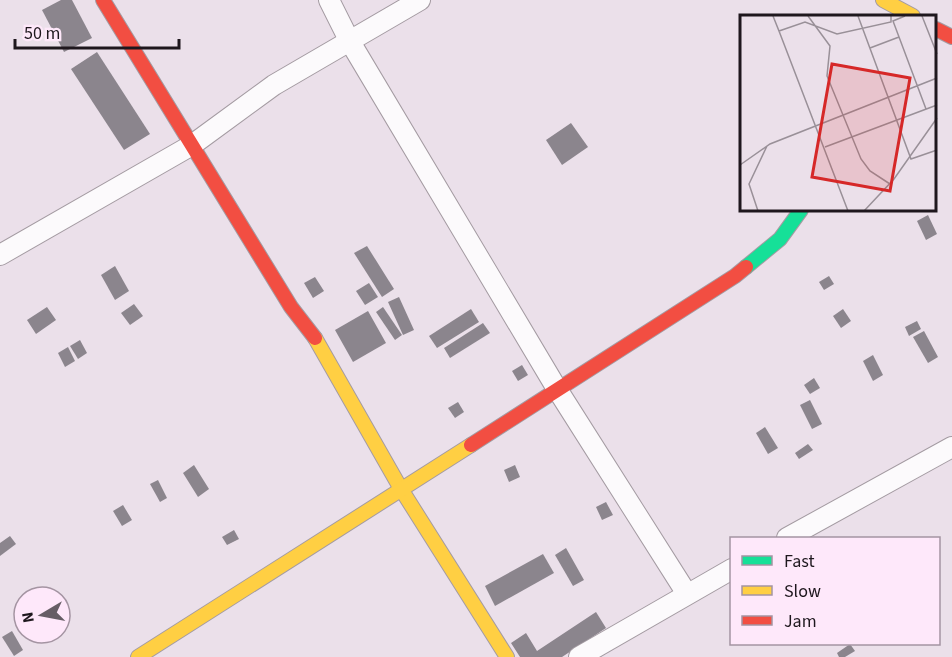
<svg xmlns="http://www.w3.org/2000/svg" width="952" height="657" viewBox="0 0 952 657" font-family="'Source Sans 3',sans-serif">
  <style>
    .building { fill: #8b858d }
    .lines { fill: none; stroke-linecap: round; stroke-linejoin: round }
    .street-casing { stroke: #a49ba2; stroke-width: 22 }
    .fast-casing { stroke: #a49ba2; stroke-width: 16 }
    .slow-casing { stroke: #a49ba2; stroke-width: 16 }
    .jam-casing { stroke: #a49ba2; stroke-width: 16 }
    .street { stroke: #fcfafc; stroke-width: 20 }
    .fast { stroke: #16e098; stroke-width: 14 }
    .slow { stroke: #ffcf43; stroke-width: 14 }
    .jam { stroke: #f24e42; stroke-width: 14 }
    .inset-road { fill: none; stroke: #999098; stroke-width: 1.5 }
    .view { fill: #d62828; fill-opacity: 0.15; stroke: #d62828; stroke-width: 3 }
    .inset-edge { fill: none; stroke: #1e171d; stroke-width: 3 }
  </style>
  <rect width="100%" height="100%" fill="#ebe0ea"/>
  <g class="building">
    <path d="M61 0H72L92 38 64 52 42 10Z"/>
    <path d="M97 52 150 134 124 150 71 69Z"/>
    <path d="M571 123 588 147 562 165 546 140Z"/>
    <path d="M928 215 937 234 926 240 917 221Z"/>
    <path d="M367 246 394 289 382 297 354 253Z"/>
    <path d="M115 266 129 291 115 300 101 275Z"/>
    <path d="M829 276 834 284 824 290 819 282Z"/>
    <path d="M315 277 324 291 313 298 304 283Z"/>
    <path d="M369 283 378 297 365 305 356 291Z"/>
    <path d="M399 297 414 330 403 335 388 302Z"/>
    <path d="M134 304 143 316 130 325 121 313Z"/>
    <path d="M47 307 56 320 36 334 27 320Z"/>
    <path d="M383 307 402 335 395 340 376 312Z"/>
    <path d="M471 309 479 322 437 348 429 336Z"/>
    <path d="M843 309 851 321 841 328 833 316Z"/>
    <path d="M368 311 386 343 353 362 335 330Z"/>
    <path d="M917 321 921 329 909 336 905 327Z"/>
    <path d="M483 323 490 333 450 358 444 348Z"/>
    <path d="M924 331 938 357 928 363 913 337Z"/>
    <path d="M80 340 87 353 78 359 70 346Z"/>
    <path d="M68 347 75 361 65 367 58 353Z"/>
    <path d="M873 355 883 375 873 381 863 361Z"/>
    <path d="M522 365 528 375 518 381 512 371Z"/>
    <path d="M814 378 820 388 810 394 804 385Z"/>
    <path d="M810 400 822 424 812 429 800 405Z"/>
    <path d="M458 402 464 412 455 418 448 408Z"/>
    <path d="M765 427 778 448 768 454 756 433Z"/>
    <path d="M808 444 813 450 799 459 795 453Z"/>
    <path d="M194 465 209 489 198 497 183 473Z"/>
    <path d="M515 465 520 477 509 482 504 470Z"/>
    <path d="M158 480 167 498 160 502 150 484Z"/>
    <path d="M606 502 613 515 602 520 596 507Z"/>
    <path d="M123 505 132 520 122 526 113 511Z"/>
    <path d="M234 530 239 539 227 545 222 537Z"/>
    <path d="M10 536 16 544 0 556V543Z"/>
    <path d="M566 548 584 580 573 586 555 555Z"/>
    <path d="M543 554 554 573 495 606 485 586Z"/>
    <path d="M596 612 606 628 562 657H520L511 643 526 633 537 651Z"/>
    <path d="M12 631 23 650 14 656 2 637Z"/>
    <path d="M850 644 855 651 845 657H839L837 653Z"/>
  </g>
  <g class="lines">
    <g class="street-casing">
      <g id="street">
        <path d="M329 0 349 40 557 389 687 594"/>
        <path d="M0 255 192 145 274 85 420 0"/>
        <path d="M787 538 952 447"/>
        <path d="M579 657 732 569"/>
      </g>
    </g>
    <g class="fast-casing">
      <path id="fast" d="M746 267 780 239 801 210"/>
    </g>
    <g class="slow-casing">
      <g id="slow">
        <path d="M883 0 913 16"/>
        <path d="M315 338 401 489 507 657"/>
        <path d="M138 657 471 445"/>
      </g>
    </g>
    <g class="jam-casing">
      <g id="jam">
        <path d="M103 0 291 307 315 338"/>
        <path d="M936 29 952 37"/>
        <path d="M471 445 735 276 746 267"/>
      </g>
    </g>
    <use href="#street" class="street"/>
    <use href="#fast" class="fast"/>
    <use href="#slow" class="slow"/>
    <use href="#jam" class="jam"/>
  </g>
  <g transform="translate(740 15)">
    <rect width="196" height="196" fill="#ebe0ea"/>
    <path class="inset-road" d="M33 1 39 16 65 7 97 19 151 7V1M68 1 90 31 87 61 121 144 130 156 150 169M118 1 171 144 197 135M165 1 153 6 186 94M182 1 197 39M39 16 108 196M130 33 159 22M85 132 197 90M0 150 30 129 197 63M18 196 9 169 27 131M124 196 154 164 197 103"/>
    <path class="view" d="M92 49 170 63 150 176 72 162Z"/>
    <rect width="196" height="196" class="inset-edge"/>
  </g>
  <rect x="730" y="537" width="210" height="108" fill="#fee8fa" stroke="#a494a2" stroke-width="1.5"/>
  <rect x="742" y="556" width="30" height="9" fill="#16e098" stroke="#a494a2" stroke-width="1.5"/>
  <text x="784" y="567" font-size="18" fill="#1e171d">Fast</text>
  <rect x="742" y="586" width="30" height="9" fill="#ffcf43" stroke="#a494a2" stroke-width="1.5"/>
  <text x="784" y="597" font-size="18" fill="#1e171d">Slow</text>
  <rect x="742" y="616" width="30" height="9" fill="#f24e42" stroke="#a494a2" stroke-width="1.5"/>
  <text x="784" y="627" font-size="18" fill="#1e171d">Jam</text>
  <g transform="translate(42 615) rotate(260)"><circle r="28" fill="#fee8fa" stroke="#a494a2" stroke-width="1.5"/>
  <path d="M0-4.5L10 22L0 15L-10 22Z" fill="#665d65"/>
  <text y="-9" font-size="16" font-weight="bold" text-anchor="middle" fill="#1e171d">N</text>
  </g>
  <path d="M15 39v9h164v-9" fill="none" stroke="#1e171d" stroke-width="3"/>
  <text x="24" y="39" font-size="18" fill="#1e171d" stroke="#fee8fa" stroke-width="4.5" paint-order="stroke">50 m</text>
</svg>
